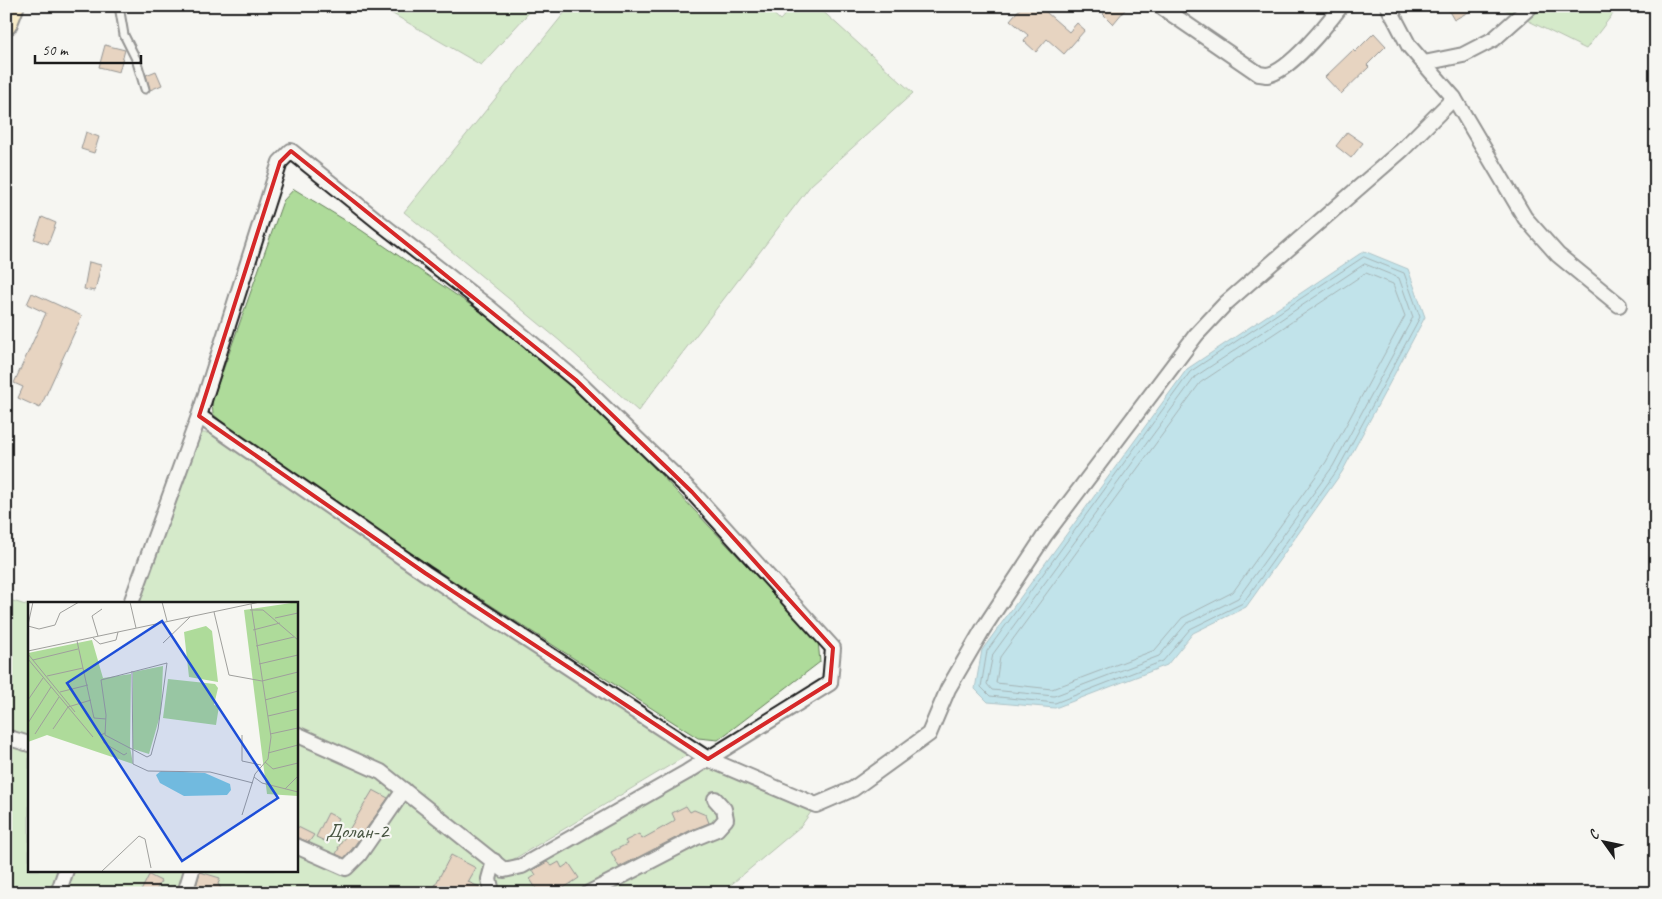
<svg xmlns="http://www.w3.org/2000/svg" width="1662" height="899" viewBox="0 0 1662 899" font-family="Caveat,sans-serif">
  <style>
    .green { fill: #aedb9a; stroke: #657c5b }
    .water { fill: #81cde1; stroke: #598692 }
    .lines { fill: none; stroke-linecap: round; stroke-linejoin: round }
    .shore { stroke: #44636b; stroke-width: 1 }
    .building { fill: #d4aa85; stroke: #1c1c1c }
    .lane-casing { stroke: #1c1c1c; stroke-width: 11 }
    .street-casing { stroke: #1c1c1c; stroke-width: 18 }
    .primary-casing { stroke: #1c1c1c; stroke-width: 25 }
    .lane { stroke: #f6f6f2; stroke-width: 7 }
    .street { stroke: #f6f6f2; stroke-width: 14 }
    .primary { stroke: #fadf96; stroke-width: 21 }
    .marked { fill: none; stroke: #d62828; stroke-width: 4; stroke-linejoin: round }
    .labels { text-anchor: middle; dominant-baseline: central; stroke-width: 4.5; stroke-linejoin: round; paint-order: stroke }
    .park-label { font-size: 21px; fill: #485542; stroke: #f6f6f2 }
    .inset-road { fill: none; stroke: #9f9f9c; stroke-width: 1 }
    .view { fill: #1d4ed8; fill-opacity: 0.15; stroke: #1d4ed8; stroke-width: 2.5 }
    .inset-edge { fill: none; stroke: #1c1c1c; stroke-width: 2.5 }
  </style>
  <rect width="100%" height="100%" fill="#f6f6f2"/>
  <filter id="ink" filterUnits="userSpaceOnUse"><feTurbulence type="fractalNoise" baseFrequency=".02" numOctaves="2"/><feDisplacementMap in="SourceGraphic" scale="10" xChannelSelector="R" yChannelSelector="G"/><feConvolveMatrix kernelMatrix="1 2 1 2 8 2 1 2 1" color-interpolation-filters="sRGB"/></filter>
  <g filter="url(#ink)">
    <g class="green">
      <path d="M379 6H535L481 65Z"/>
      <path d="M570 6H765L780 20 793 6H817L913 93 811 185 638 411 560 341 404 212Z"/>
      <path d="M1498 6H1619L1586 49Z"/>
      <path d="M294 189 361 230 500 325 591 401 818 641 820 662 718 740 698 738C594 671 489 605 386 537 329 499 263 460 213 414L212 401 283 201Z"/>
      <path d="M196 433H211L434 586 689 754 509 862 498 860 382 770 296 729V603H137Z"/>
      <path d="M6 599 29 606V870H296V734L381 772 504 870 708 759 816 805 801 826 721 893H6Z"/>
    </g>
    <path class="water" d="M1364 251 1408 269 1425 317 1342 472 1246 607 1193 633 1167 665 1055 708 988 702 975 689 982 650 1187 369Z"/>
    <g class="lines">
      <g class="shore">
        <path d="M1364 257 1404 273 1420 317 1338 469 1243 603 1190 629 1163 661 1055 703 990 696 981 687 987 651 1190 372Z"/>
        <path d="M1365 264 1399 278 1413 317 1333 466 1238 598 1186 624 1159 656 1054 696 992 690 987 684 993 654 1195 377Z"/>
        <path d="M1366 273 1393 284 1405 316 1326 462 1233 592 1182 618 1155 650 1052 689 996 683 1000 657 1200 383Z"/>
      </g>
    </g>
    <g class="building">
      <path d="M1022 6H1039L1069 32 1077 23 1085 30 1064 54 1047 39 1036 52 1024 41 1028 35 1010 20Z"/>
      <path d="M1110 6H1128L1113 24 1103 14Z"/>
      <path d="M1446 6H1479L1454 20Z"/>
      <path d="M1374 33 1386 46 1367 65 1369 67 1341 94 1325 77 1353 50 1355 52Z"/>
      <path d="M105 45 125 50 119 72 99 67Z"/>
      <path d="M156 71 162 85 150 90 146 75Z"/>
      <path d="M86 132 99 137 94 153 81 149Z"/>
      <path d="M1347 132 1363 143 1351 158 1336 146Z"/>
      <path d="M42 217 56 223 48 244 34 239Z"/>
      <path d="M89 262 101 265 95 291 84 289Z"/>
      <path d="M32 293 82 316 40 408 18 398 23 387 14 383 46 313 27 304Z"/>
      <path d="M373 790 388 798 352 849 344 858 336 854 339 848H338Z"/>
      <path d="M686 806 690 812 694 810 706 815 709 823 691 830 619 867 611 852 627 844 625 841 639 834 642 839 671 823 675 820 672 813Z"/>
      <path d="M328 813 338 818 327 842 316 837Z"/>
      <path d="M296 826 314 835 309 842 296 837Z"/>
      <path d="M451 855 476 868 468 882 482 888 483 893H431Z"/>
      <path d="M547 862 552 866 559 862 562 868 569 863 579 878 556 893H539L530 879 536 875 533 870Z"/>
      <path d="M200 872 220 878 218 884 224 893H202L195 890Z"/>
      <path d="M149 875 161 881 155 893H140Z"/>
    </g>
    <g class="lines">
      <g class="lane-casing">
        <path id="lane" d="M119 6 124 35 136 59 145 89"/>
      </g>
      <g class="street-casing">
        <g id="street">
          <path d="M1160 6 1259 74C1262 74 1265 75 1267 75 1289 72 1328 23 1341 6"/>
          <path d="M1388 6 1409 46 1454 98 1525 218 1558 255 1619 305"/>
          <path d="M1424 63 1463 55 1494 39 1531 6"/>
          <path d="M199 416 425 573 708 759 816 805 853 789 929 734 948 689 983 629 1045 535 1196 335 1226 303 1402 150 1454 98"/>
          <path d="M131 603 199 416 280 162 291 151 379 222 487 306 576 380 692 492 833 648 830 683 687 772 522 866 504 870 381 772 296 734"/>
          <path d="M6 737 29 744"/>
          <path d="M296 846 346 868 359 855 404 790"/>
          <path d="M58 893 66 870"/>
          <path d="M185 893 192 870"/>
          <path d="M494 893 492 892 489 879 494 861"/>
          <path d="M589 893 695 838 717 829 726 819 724 809 715 799"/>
        </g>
      </g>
      <g class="primary-casing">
        <path id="primary" d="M6 24 13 6"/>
      </g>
      <use href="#lane" class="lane"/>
      <use href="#street" class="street"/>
      <use href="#primary" class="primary"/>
    </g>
  </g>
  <path d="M0 0H1662V899H0ZM291 151 576 380 692 492 833 648 830 683 708 759 425 573 199 416 280 162Z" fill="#f6f6f2" fill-opacity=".55" fill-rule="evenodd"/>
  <path class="marked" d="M291 151 576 380 692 492 833 648 830 683 708 759 425 573 199 416 280 162Z"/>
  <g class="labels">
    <g class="park-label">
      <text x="357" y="831">Долан-2</text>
    </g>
  </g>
  <g transform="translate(28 602)">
    <rect width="270" height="270" fill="#f6f6f2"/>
    <path d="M270 0V194L239 192 216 8ZM178 24 184 29 190 80 161 75 156 30ZM64 38 75 76 103 72 102 145 105 162 19 133 0 140V51ZM135 64 133 110 121 152 105 147V70ZM140 77 187 82 190 86 186 103 191 104 188 123 135 116Z" fill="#aedb9a"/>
    <path d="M133 169 177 171 202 182 203 188 199 193 156 194 132 181 128 173Z" fill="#81cde1"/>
    <path class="inset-road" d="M102 0 108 26M134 0 139 19M222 8H235L270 38M186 10 201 73 234 79 270 70M247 16 270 11M0 23 5 0M0 24 11 27 27 23 32 11 51 0M225 28 252 21M70 34 64 14 74 7M65 36 72 42 88 38 90 30M49 39 66 116 78 117M135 41 162 15M228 44 266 35M0 49 232 0M0 52 47 110M0 57 65 135M5 58 50 47M139 61 130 127 123 153 119 155 77 133 78 113 73 78ZM231 62 270 53M104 69 105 162 120 169 182 170 225 181M19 74 55 66M32 90 60 83M0 98 15 76M237 98 270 89M240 114 270 107M0 121 23 85M25 127 40 105 63 98M77 131 73 133 76 141 96 153 99 151M7 132 31 95M242 132 270 126M214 133V159L233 163M240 151 270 143M237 160 245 167 270 161M226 175 234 181 270 190M257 187 270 174M214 213 227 172 240 157 243 135 223 2M73 270 111 234 117 237 123 266"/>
    <path class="view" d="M134 19 250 196 154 259 39 81Z"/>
    <rect width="270" height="270" class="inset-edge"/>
  </g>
  <rect width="1662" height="899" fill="none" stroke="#f6f6f2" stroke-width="25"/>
  <rect x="12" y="12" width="1637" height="874" fill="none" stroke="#1c1c1c" stroke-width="2" filter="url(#ink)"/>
  <g transform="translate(1604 842) rotate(303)" stroke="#f6f6f2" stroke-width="4" paint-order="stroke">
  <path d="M0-4L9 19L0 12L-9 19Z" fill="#1c1c1c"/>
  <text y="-8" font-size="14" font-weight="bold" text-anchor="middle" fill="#1c1c1c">С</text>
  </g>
  <path d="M35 55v8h106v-8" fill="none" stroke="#1c1c1c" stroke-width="2.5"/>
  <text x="42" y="55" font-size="15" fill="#1c1c1c" stroke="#f6f6f2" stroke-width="4" paint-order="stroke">50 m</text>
</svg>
